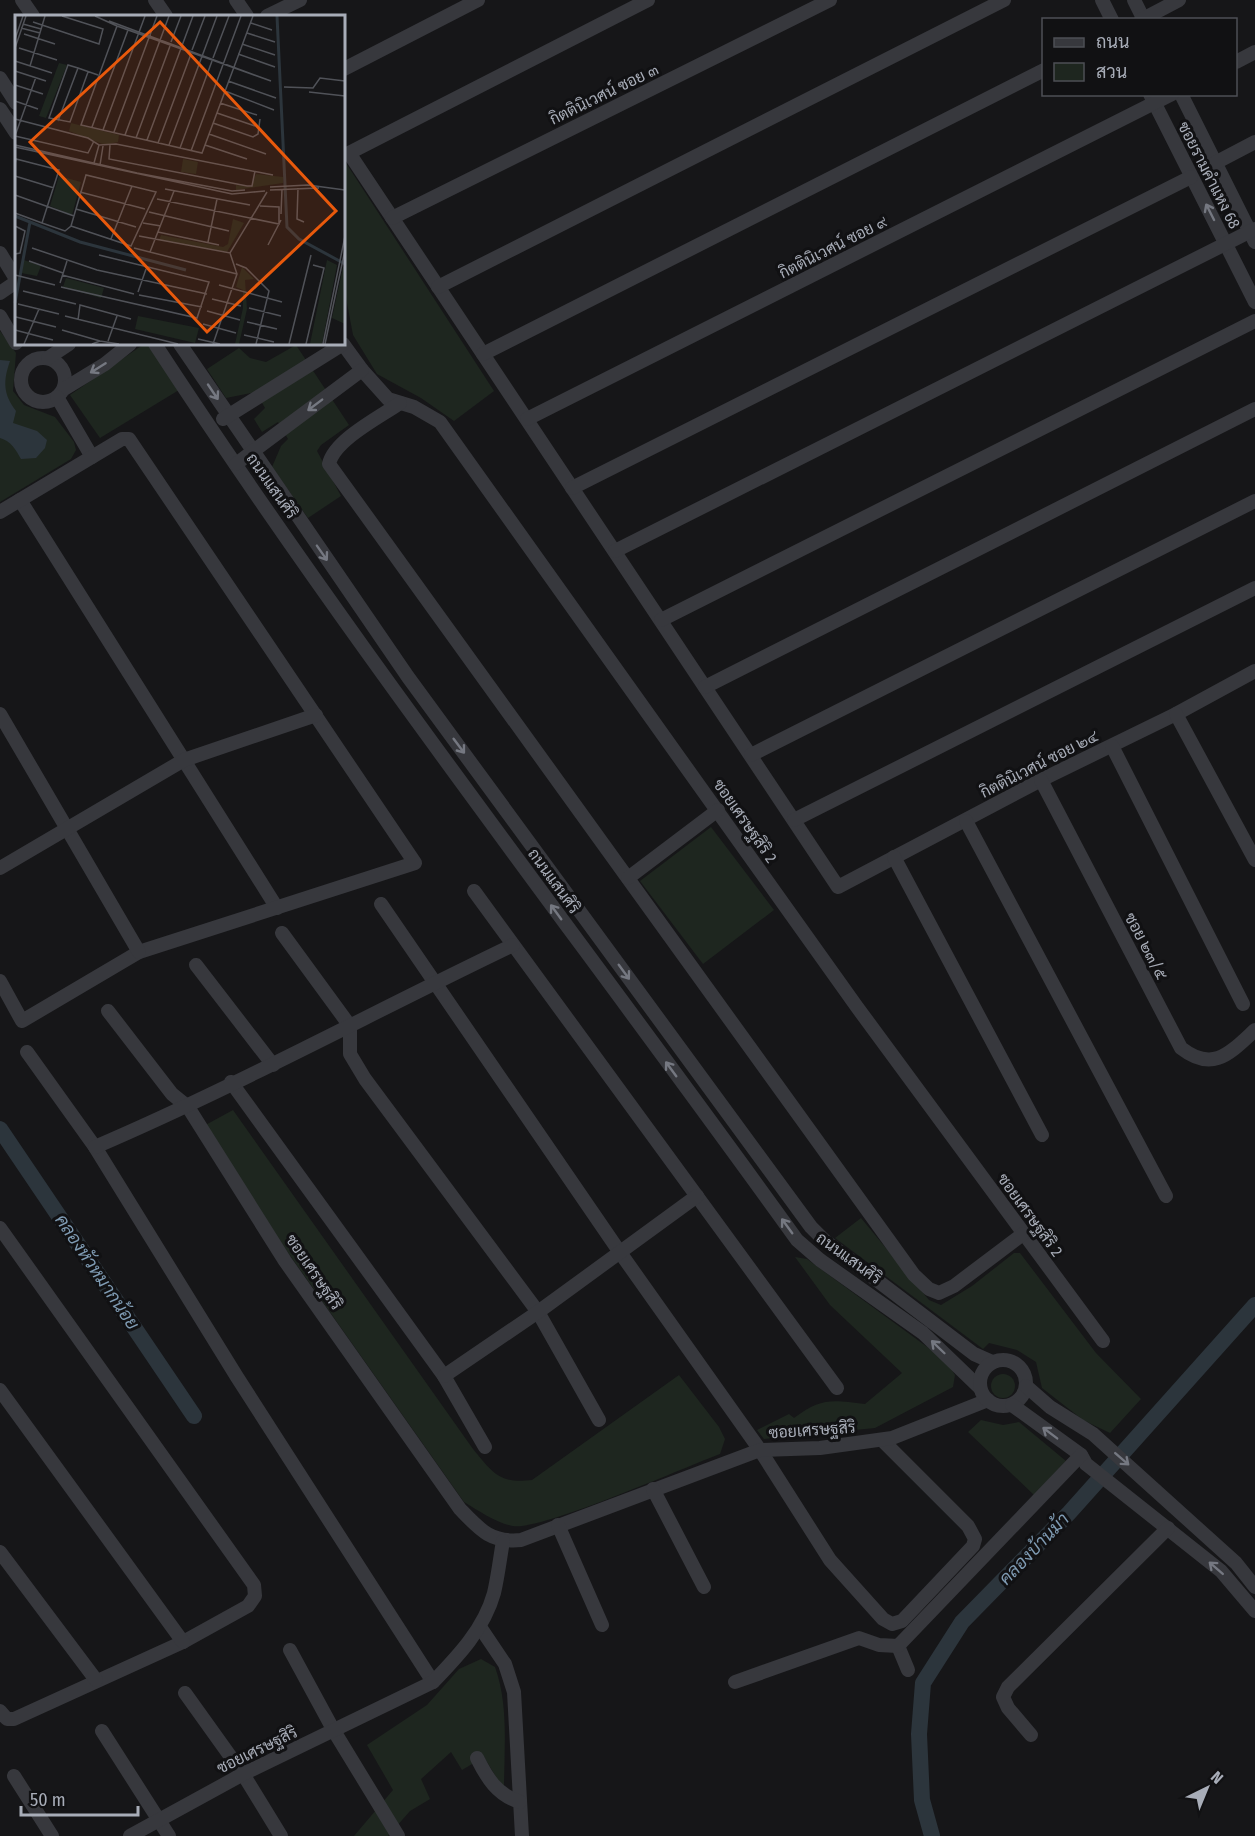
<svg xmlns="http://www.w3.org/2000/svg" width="1255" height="1836" viewBox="0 0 1255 1836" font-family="'Fira Sans Condensed',Sarabun,sans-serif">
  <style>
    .green { fill: #1e261f }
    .water { fill: #2c353c }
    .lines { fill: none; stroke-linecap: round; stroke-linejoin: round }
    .canal { stroke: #2c353c; stroke-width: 16 }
    .minor { stroke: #37383d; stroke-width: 14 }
    .oneway { stroke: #757881 }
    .labels { text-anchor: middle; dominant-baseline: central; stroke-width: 6; stroke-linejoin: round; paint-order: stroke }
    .street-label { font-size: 16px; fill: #a8adb8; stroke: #111113 }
    .water-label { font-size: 18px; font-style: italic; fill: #7f9bb3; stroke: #111113 }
    .inset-river { fill: none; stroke: #2c353c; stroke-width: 3 }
    .inset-road { fill: none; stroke: #505258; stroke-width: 1.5 }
    .view { fill: #e8590c; fill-opacity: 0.15; stroke: #e8590c; stroke-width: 3 }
    .inset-edge { fill: none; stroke: #a8adb8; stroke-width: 3 }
  </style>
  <rect width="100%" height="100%" fill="#161618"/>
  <g class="green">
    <path d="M344 160 494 391 454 421 421 398 377 374 353 335 344 287Z"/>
    <path d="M0 331 16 353 13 391 24 405 55 417 74 442 76 450 71 459 0 502Z"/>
    <path d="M144 344H147L179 390 100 438 70 395Z"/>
    <path d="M296 345 349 425 321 445 317 451 341 496 308 518 272 467 281 446 288 439 278 422 262 432 254 419 265 408 256 392 226 398 207 369 239 348 250 358 266 362Z"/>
    <path d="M711 827 774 910 703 964 640 881Z"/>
    <path d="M233 1110 473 1449C493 1473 499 1484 532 1480L679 1375 719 1427 725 1439 720 1454C685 1467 541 1531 513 1526 496 1523 479 1511 464 1502L200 1128Z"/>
    <path d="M861 1218 929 1300 941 1305 972 1286 1014 1253H1020L1096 1353 1141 1399 1110 1433 1083 1420 1042 1388 1036 1362 1017 1350 989 1343 983 1349 835 1238Z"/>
    <path d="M795 1257 807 1259 945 1360 955 1375 953 1387 875 1428 764 1439 757 1430 789 1414 794 1418C821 1397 833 1400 865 1404L902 1373 830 1305Z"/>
    <circle cx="1003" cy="1386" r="12"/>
    <path d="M981 1420 1003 1425 1019 1422 1066 1461 1034 1495 968 1432Z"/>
    <path d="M481 1659 495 1667C509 1706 504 1749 504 1790L484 1757 462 1770 451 1752 421 1779 430 1799 410 1811 388 1836H354L393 1790 367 1745 427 1705 459 1669Z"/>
  </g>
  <path class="water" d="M0 360 10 361C3 381 3 394 16 411L13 423 37 431 47 440 45 448 36 458 21 459C16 450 11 441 0 438Z"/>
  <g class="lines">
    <g class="canal">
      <path d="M0 1129 194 1416"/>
      <path d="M932 1836 922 1800 919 1734 923 1683 962 1622 1069 1513 1255 1305"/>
    </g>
    <g class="minor">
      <path d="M22 0 33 16"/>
      <path d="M155 0 166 16"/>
      <path d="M236 0 247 16"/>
      <path d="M648 0 349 153 838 887 1041 780 1176 714 1255 671"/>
      <path d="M1102 0 1112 20"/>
      <path d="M1134 0 1144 20"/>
      <path d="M267 16 300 0"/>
      <path d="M1141 20 1179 0"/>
      <path d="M1236 62 1255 52"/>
      <path d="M344 69 478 0"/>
      <path d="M0 78 16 103"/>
      <path d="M1150 94 1255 302"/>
      <path d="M1181 94 1255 242"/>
      <path d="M0 109 16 133"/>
      <path d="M1215 163 1255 142"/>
      <path d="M392 218 830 0"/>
      <path d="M0 253 16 279"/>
      <path d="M438 287 1004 0"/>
      <path d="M0 293 16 282"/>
      <path d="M0 316 16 343"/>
      <path d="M155 344C356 652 583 942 797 1240L820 1260 923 1333 980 1388"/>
      <path d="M180 344 408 677 811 1227 824 1240 974 1354 992 1362"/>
      <path d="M343 344 362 370 388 399 414 407 440 422 857 1007 1103 1341"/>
      <path d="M483 354 1044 70"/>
      <circle cx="43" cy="380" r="22"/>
      <path d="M48 358 69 344"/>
      <path d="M64 389 105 364 130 344"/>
      <path d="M57 397 92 457"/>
      <path d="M400 403C380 417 334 440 329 464L914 1275 929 1289 939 1293 954 1286 1023 1234"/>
      <path d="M223 419 343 344"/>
      <path d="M527 419 1172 94"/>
      <path d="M236 464 362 370"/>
      <path d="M572 488 1191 177"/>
      <path d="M20 500 277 908"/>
      <path d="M0 512 122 439H129L415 863 139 952 22 1021 0 981"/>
      <path d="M615 551 1255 229"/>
      <path d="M661 620 1255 321"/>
      <path d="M705 687 1255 409"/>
      <path d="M0 714 139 952"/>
      <path d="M1176 714 1255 860"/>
      <path d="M1112 746 1243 1004"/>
      <path d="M751 755 1255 501"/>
      <path d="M1041 780 1181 1048C1213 1073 1230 1053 1255 1030"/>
      <path d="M794 820 1255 588"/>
      <path d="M966 821 1166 1196"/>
      <path d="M894 857 1042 1135"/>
      <path d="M0 868 184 760 316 715"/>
      <path d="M628 878 718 810"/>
      <path d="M474 891 837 1388"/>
      <path d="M381 904 619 1251 760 1450 830 1560 883 1619 892 1624 902 1621 973 1546 975 1539 968 1526 882 1440"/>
      <path d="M282 933 350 1026V1054L365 1079 538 1312 599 1420"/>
      <path d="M196 965 273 1065"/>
      <path d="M108 1011 172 1094 188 1107 285 1261 460 1509C480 1530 491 1543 521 1540L760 1450 820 1448 892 1438 988 1400"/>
      <path d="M27 1052 95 1147 237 1377 433 1682"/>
      <path d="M231 1082 444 1376 485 1447"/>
      <path d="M95 1147C237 1086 373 1012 513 945"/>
      <path d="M0 1228 254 1585 255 1596 248 1606 183 1642 14 1719H7L0 1711"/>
      <circle cx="1003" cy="1383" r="23"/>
      <path d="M444 1376 538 1312 697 1196"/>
      <path d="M1026 1386 1050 1407 1093 1434 1236 1563 1255 1587"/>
      <path d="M0 1390 183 1642"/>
      <path d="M1012 1405 1081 1455 1086 1464 1221 1571 1255 1611"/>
      <path d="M653 1489 704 1587"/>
      <path d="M558 1525 602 1625"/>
      <path d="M0 1552 96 1680"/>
      <path d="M480 1627 505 1664 514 1692 522 1836"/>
      <path d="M898 1646 908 1670"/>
      <path d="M290 1650 334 1731 398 1836"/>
      <path d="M735 1682 859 1638 879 1645 898 1646 1081 1455"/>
      <path d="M185 1693 243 1774 281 1836"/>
      <path d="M102 1731 169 1836"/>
      <path d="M1031 1735 1008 1708 1003 1697 1008 1687 1168 1528"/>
      <path d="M477 1758C487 1778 497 1795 520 1802"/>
      <path d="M14 1776 52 1836"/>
      <path d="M130 1836 243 1774 433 1682C458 1656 484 1629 494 1593 498 1576 500 1558 503 1541"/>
    </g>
  </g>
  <defs><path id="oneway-shaft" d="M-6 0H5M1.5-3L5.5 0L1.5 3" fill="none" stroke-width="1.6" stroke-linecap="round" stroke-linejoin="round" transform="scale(1.5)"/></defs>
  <g class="oneway">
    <use href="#oneway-shaft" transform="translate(1210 212) rotate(-117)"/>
    <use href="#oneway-shaft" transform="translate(98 368) rotate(148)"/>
    <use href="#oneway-shaft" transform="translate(213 392) rotate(56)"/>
    <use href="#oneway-shaft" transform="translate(315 405) rotate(143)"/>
    <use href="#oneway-shaft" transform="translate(322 553) rotate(55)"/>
    <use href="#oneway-shaft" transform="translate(459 746) rotate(53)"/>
    <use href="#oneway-shaft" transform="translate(556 912) rotate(-126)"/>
    <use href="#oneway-shaft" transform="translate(624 972) rotate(54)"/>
    <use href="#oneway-shaft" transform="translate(671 1069) rotate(-126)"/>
    <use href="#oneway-shaft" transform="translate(787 1226) rotate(-126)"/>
    <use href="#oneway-shaft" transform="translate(938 1347) rotate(-136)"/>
    <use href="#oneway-shaft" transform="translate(1050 1433) rotate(-143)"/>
    <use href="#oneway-shaft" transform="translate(1122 1459) rotate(41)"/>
    <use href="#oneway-shaft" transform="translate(1216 1568) rotate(-139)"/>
  </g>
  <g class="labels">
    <g class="street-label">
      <text transform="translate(604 94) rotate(-26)">กิตตินิเวศน์ ซอย ๓</text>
      <text transform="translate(1209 175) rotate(63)">ซอยรามคำแหง 68</text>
      <text transform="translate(833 247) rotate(-27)">กิตตินิเวศน์ ซอย ๙</text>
      <text transform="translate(272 486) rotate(55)">ถนนแสนศิริ</text>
      <text transform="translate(1039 764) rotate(-27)">กิตตินิเวศน์ ซอย ๒๔</text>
      <text transform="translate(745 821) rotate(55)">ซอยเศรษฐสิริ 2</text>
      <text transform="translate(554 881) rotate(54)">ถนนแสนศิริ</text>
      <text transform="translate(1146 946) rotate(62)">ซอย ๒๓/๕</text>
      <text transform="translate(1030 1215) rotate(54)">ซอยเศรษฐสิริ 2</text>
      <text transform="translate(849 1258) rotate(36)">ถนนแสนศิริ</text>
      <text transform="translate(314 1272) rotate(56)">ซอยเศรษฐสิริ</text>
      <text transform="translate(812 1430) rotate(-4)">ซอยเศรษฐสิริ</text>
      <text transform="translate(257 1750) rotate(-26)">ซอยเศรษฐสิริ</text>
    </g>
    <g class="water-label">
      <text transform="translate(97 1272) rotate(56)">คลองหัวหมากน้อย</text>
      <text transform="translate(1034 1549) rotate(-46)">คลองบ้านม้า</text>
    </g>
  </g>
  <g transform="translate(15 15)">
    <rect width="330" height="330" fill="#161618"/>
    <path d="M44 48 52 50 31 103 24 101ZM56 108 104 120 103 127 90 130 54 116ZM168 144 183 147 181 159 166 157ZM241 159 268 162V168L221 175V170L236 172ZM44 161 66 167 57 200 35 191ZM218 204 229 208 212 237 144 225 146 220 208 232 213 229ZM9 245 26 251 22 261 6 258ZM312 245 322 250 307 329H295ZM227 252 239 264 230 265 232 294 224 329H220L228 293V275L221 272ZM328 252H330V309L317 303ZM51 263 89 273 86 283 48 272ZM123 301 184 313 180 328 120 314Z" fill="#1e261f"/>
    <path class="inset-river" d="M262 1 272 212 284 224 330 249M0 201 65 227 171 255M0 288 15 207"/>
    <path class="inset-road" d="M80 1 102 11 256 66 94 6M18 7 84 29 88 14 47 1M236 8 257 15M8 9 26 14M102 11 66 110 187 138 238 1M6 13 25 18M232 18 260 27M9 19 40 29M0 24 8 1M156 27 166 1M227 29 260 40M0 33 11 1M4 33 42 45M177 35 190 1M223 39 260 52M198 43 214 1M0 46 37 58M15 51 30 1M0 56 31 66M73 57 55 107 34 103 53 50 63 53 83 60M213 66 261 83M0 70 28 79M269 72 298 73 305 63 330 66M210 76 259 95M294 77 330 81M0 86 23 94M205 88 242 100M202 98 240 111M0 104 73 123 84 130 101 129 258 160M43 106 63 53M198 108 238 122 243 119 245 104M77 112 113 15M88 115 130 1M99 117 142 1M194 119 251 139M110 120 154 1M0 121 73 138 79 126M0 121 21 62M121 123 155 31M132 125 178 1M143 128 176 39M0 130 122 158 217 176 230 175M95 130 94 144 232 171H237L240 156M154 130 202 1M190 130 232 144M0 132 217 179 250 176M165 133 197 46M176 136 226 1M79 148 84 130M0 149 1 144 44 155 27 208 50 216 56 211 71 160 141 177 116 231 56 211M85 150 88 131M0 161 39 173M255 172 293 170 330 175M283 173 282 204 289 207M150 174 235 190M255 175 304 173M65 177 130 194M0 180 59 201M142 184 264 209V192L245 191M61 194 121 212M134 197 214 216M0 198 27 208M266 199 267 174M128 208 146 211M0 211 10 216 5 238 0 239M143 217 204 230M124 221 215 238 252 177M96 224 117 171M193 227 202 184M253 230 266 205M17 233 82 255 192 279M119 233 222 259M135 237 159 176M14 246 48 258M221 249 231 253 254 276 241 329M0 260 40 270M47 260 119 279M45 268 52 246M204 270 267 287M46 272 182 303 194 267 84 240M8 276 61 289M123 277 131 254M124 280 187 292M197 284 226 291M3 289 44 299M234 293 266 301M192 296 225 305M50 301 163 329M1 302 41 312M63 305 65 290 116 304M232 307 262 314M188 309 221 318M0 315 38 325M47 315 85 326M229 320 259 327M183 324 205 329M93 326 102 301M9 329 24 294M77 329 85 326 104 329M198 329 222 259 215 238M274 329 296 240M291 329 309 253 298 250M308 329 330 221M310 329 330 235"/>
    <path class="view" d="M145 7 321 196 192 317 15 127Z"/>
    <rect width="330" height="330" class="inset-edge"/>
  </g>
  <rect x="1042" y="18" width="195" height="78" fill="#111113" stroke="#4d4f55" stroke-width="1.5"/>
  <rect x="1054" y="38" width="30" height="9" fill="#37383d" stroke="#4d4f55" stroke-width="1.5"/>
  <text x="1096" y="48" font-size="18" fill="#a8adb8">ถนน</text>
  <rect x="1054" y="63" width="30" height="18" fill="#1e261f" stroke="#4d4f55" stroke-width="1.5"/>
  <text x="1096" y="78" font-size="18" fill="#a8adb8">สวน</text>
  <g transform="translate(1207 1788) rotate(43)" stroke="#111113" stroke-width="4.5" paint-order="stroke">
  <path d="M0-4.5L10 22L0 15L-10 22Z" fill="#a8adb8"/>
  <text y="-9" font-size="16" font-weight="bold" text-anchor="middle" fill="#a8adb8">N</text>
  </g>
  <path d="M21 1806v9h117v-9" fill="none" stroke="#a8adb8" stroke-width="3"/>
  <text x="30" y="1806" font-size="18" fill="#a8adb8" stroke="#111113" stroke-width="4.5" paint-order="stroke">50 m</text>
</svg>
